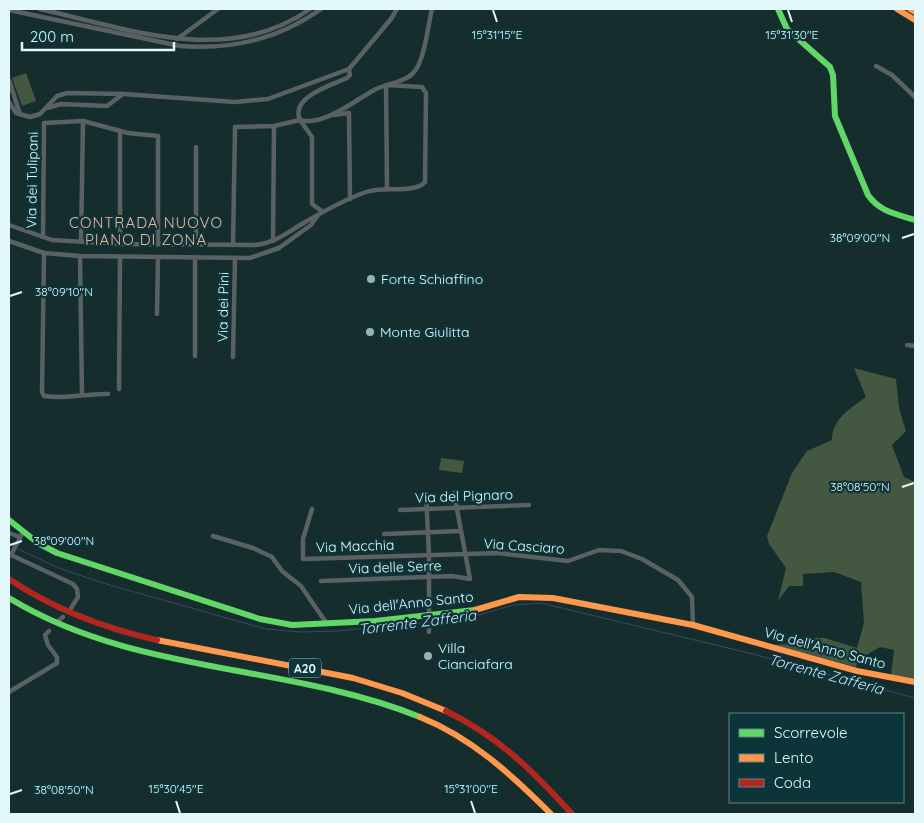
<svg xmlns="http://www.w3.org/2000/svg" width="924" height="823" viewBox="0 0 924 823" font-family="Quicksand,sans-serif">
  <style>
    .green { fill: #445741 }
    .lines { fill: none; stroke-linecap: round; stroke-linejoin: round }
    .stream { stroke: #3b4768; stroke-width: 1 }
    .street { stroke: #596164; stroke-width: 4.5 }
    .fast { stroke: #63d668; stroke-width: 6 }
    .slow { stroke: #ff974d; stroke-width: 6 }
    .jam { stroke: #b3261e; stroke-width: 6 }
    .ticks { fill: none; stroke: #e3f8fa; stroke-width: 2 }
    .poi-dot { fill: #9bb1b3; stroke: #0c3539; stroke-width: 2 }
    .labels { text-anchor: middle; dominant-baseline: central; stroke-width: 4.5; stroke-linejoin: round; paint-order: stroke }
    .shield { fill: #0c3539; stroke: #a2bec0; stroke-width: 1 }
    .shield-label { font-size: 12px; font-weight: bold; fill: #e3f8fa }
    .street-label { font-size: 14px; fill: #e3f8fa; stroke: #0c3539 }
    .poi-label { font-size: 14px; fill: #e3f8fa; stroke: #0c3539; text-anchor: start }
    .neighbourhood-label { font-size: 15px; letter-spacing: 1px; fill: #feae96; stroke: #0c3539 }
    .water-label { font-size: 15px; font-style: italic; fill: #d5def8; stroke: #0c3539 }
    .ticks-label { font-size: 12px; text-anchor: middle; fill: #e3f8fa; stroke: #0c3539; stroke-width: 4.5; stroke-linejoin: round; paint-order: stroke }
  </style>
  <rect width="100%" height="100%" fill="#162d2e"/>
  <g class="green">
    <path d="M26 73 36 101 22 106 12 78Z"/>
    <path d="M854 368 896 379 899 408 906 431 892 445 904 477 915 482V680L891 675 894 650 880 647 858 660 856 667 774 645 805 643 804 638H825L857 648 864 623 861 582 834 572 803 574V586H789L778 601 786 568 769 544 767 536 792 473 807 451 832 440C832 419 851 408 866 397Z"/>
    <path d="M441 458 464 461 462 473 439 470Z"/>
  </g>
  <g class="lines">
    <path class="stream" d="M16 548 61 569 106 584 266 629 301 632 336 631 441 622 469 618 513 605 541 603 753 654 915 698"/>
    <g class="street">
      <path d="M40 9C129 29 228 67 310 9"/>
      <path d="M9 10 180 46C231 50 279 39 321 9"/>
      <path d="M177 39 218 9"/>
      <path d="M876 66 892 75 915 97"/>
      <path d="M349 69 350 75 347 78C332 85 290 97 300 120 323 127 357 99 376 89 388 83 406 82 414 72 425 59 428 25 432 9"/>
      <path d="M9 80 20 114"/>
      <path d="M9 102 16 113 30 117 40 114 57 96 67 93 124 94 235 102 268 99 349 69 391 19 397 9"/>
      <path d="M47 108 61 104 107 106 123 94"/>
      <path d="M334 115 349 113 350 199"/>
      <path d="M9 225 52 240 120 244 255 245C276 243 289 231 307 221 326 210 346 199 366 192 384 186 414 194 425 182L426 93 422 87 386 85 387 188"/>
      <path d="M43 237 44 123 83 121 128 133 158 136V244"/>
      <path d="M9 241 44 253 80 256 250 258 279 248 311 225 318 215"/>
      <path d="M81 241 83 121"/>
      <path d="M273 241 274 126"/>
      <path d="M120 244V132"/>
      <path d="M196 245V147"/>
      <path d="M233 245 235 127 274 126 300 120 312 137V204L323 212"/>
      <path d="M44 253 42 392 44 396C69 400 85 393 108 394"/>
      <path d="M80 256 82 395"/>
      <path d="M157 314 158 258"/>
      <path d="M907 345 915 346"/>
      <path d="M195 356V258"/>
      <path d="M233 357 235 258"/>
      <path d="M119 389 120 258"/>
      <path d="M426 493 429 555V632"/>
      <path d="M312 509 303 539V559L498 553 568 561 599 550 621 551 642 559 678 580 692 597 693 625"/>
      <path d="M400 510 529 505"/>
      <path d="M9 533 20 537"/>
      <path d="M384 534 461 531"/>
      <path d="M213 536 253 548 272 557 282 571 301 586 327 624"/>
      <path d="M9 554 73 584 77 589 78 597 71 608"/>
      <path d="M11 555 23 532"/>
      <path d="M321 581 452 576 470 579 454 493"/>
      <path d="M58 621 63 617"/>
      <path d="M9 692 57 663V657L48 645 45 635 49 631"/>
    </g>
    <g class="fast">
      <path d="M778 9 787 29 830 67 833 75 835 116 868 195C880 212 896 214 915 220"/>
      <path d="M9 520 38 543 57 553 260 619 292 625 375 621 475 610"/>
      <path d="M9 598C135 675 286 663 420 717"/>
    </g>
    <g class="slow">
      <path d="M897 9 915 20"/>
      <path d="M910 9 915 12"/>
      <path d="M475 610 519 597 553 598 693 625 857 671 915 682"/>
      <path d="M157 640 353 678 402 693 446 711"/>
      <path d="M420 717C472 738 512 775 551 814"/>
    </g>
    <g class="jam">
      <path d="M9 579C55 610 103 628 157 640"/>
      <path d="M446 711C499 737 533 771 572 814"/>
    </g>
  </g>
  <path class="ticks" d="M493 10 497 22M788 10 792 22M902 238 914 234M10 296 22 292M902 487 914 483M10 545 22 541M10 794 22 790M176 801 180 813M471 801 475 813"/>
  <g class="poi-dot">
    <circle cx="371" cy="279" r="5"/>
    <circle cx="370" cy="332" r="5"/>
    <circle cx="428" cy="656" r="5"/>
  </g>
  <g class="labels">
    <rect class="shield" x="289" y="658.5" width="32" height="19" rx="4"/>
    <g class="shield-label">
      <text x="305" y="668">A20</text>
    </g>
    <g class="street-label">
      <text transform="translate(32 180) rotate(-89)">Via dei Tulipani</text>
      <text transform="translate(223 307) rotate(-89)">Via dei Pini</text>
      <text transform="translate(464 496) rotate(-2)">Via del Pignaro</text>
      <text transform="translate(355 546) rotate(-2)">Via Macchia</text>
      <text transform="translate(524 546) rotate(4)">Via Casciaro</text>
      <text transform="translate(395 567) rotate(-2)">Via delle Serre</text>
      <text transform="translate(411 603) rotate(-6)">Via dell'Anno Santo</text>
      <text transform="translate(825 648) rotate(15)">Via dell'Anno Santo</text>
    </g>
    <g class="poi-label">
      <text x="381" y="279">Forte Schiaffino</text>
      <text x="380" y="332">Monte Giulitta</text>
      <text x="438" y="648">Villa<tspan x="438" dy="16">Cianciafara</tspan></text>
    </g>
    <g class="neighbourhood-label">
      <text x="146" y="222">CONTRADA NUOVO<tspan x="146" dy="17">PIANO DI ZONA</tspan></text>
    </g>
    <g class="water-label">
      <text transform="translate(417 622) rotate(-7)">Torrente Zafferia</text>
      <text transform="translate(826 674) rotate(15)">Torrente Zafferia</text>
    </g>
  </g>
  <g class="ticks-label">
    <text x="497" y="39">15°31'15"E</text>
    <text x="792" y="39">15°31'30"E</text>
    <text x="860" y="242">38°09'00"N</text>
    <text x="64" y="296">38°09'10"N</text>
    <text x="860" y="491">38°08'50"N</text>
    <text x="64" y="545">38°09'00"N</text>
    <text x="176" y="793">15°30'45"E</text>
    <text x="471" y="793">15°31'00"E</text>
    <text x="64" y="794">38°08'50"N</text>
  </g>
  <rect width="924" height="823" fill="none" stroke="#e3f8fa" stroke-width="20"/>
  <rect x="729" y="713" width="175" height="90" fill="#0c3539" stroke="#628386"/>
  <rect x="739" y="729" width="25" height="8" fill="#63d668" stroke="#628386"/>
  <text x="774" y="738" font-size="15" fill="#e3f8fa">Scorrevole</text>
  <rect x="739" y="754" width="25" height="8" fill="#ff974d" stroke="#628386"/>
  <text x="774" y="763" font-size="15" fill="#e3f8fa">Lento</text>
  <rect x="739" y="779" width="25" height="8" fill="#b3261e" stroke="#628386"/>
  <text x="774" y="788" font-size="15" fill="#e3f8fa">Coda</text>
  <path d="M22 42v8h152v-8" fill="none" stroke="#e3f8fa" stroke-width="2.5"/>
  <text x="30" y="42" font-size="15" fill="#e3f8fa" stroke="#0c3539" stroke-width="4" paint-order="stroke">200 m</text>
</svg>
